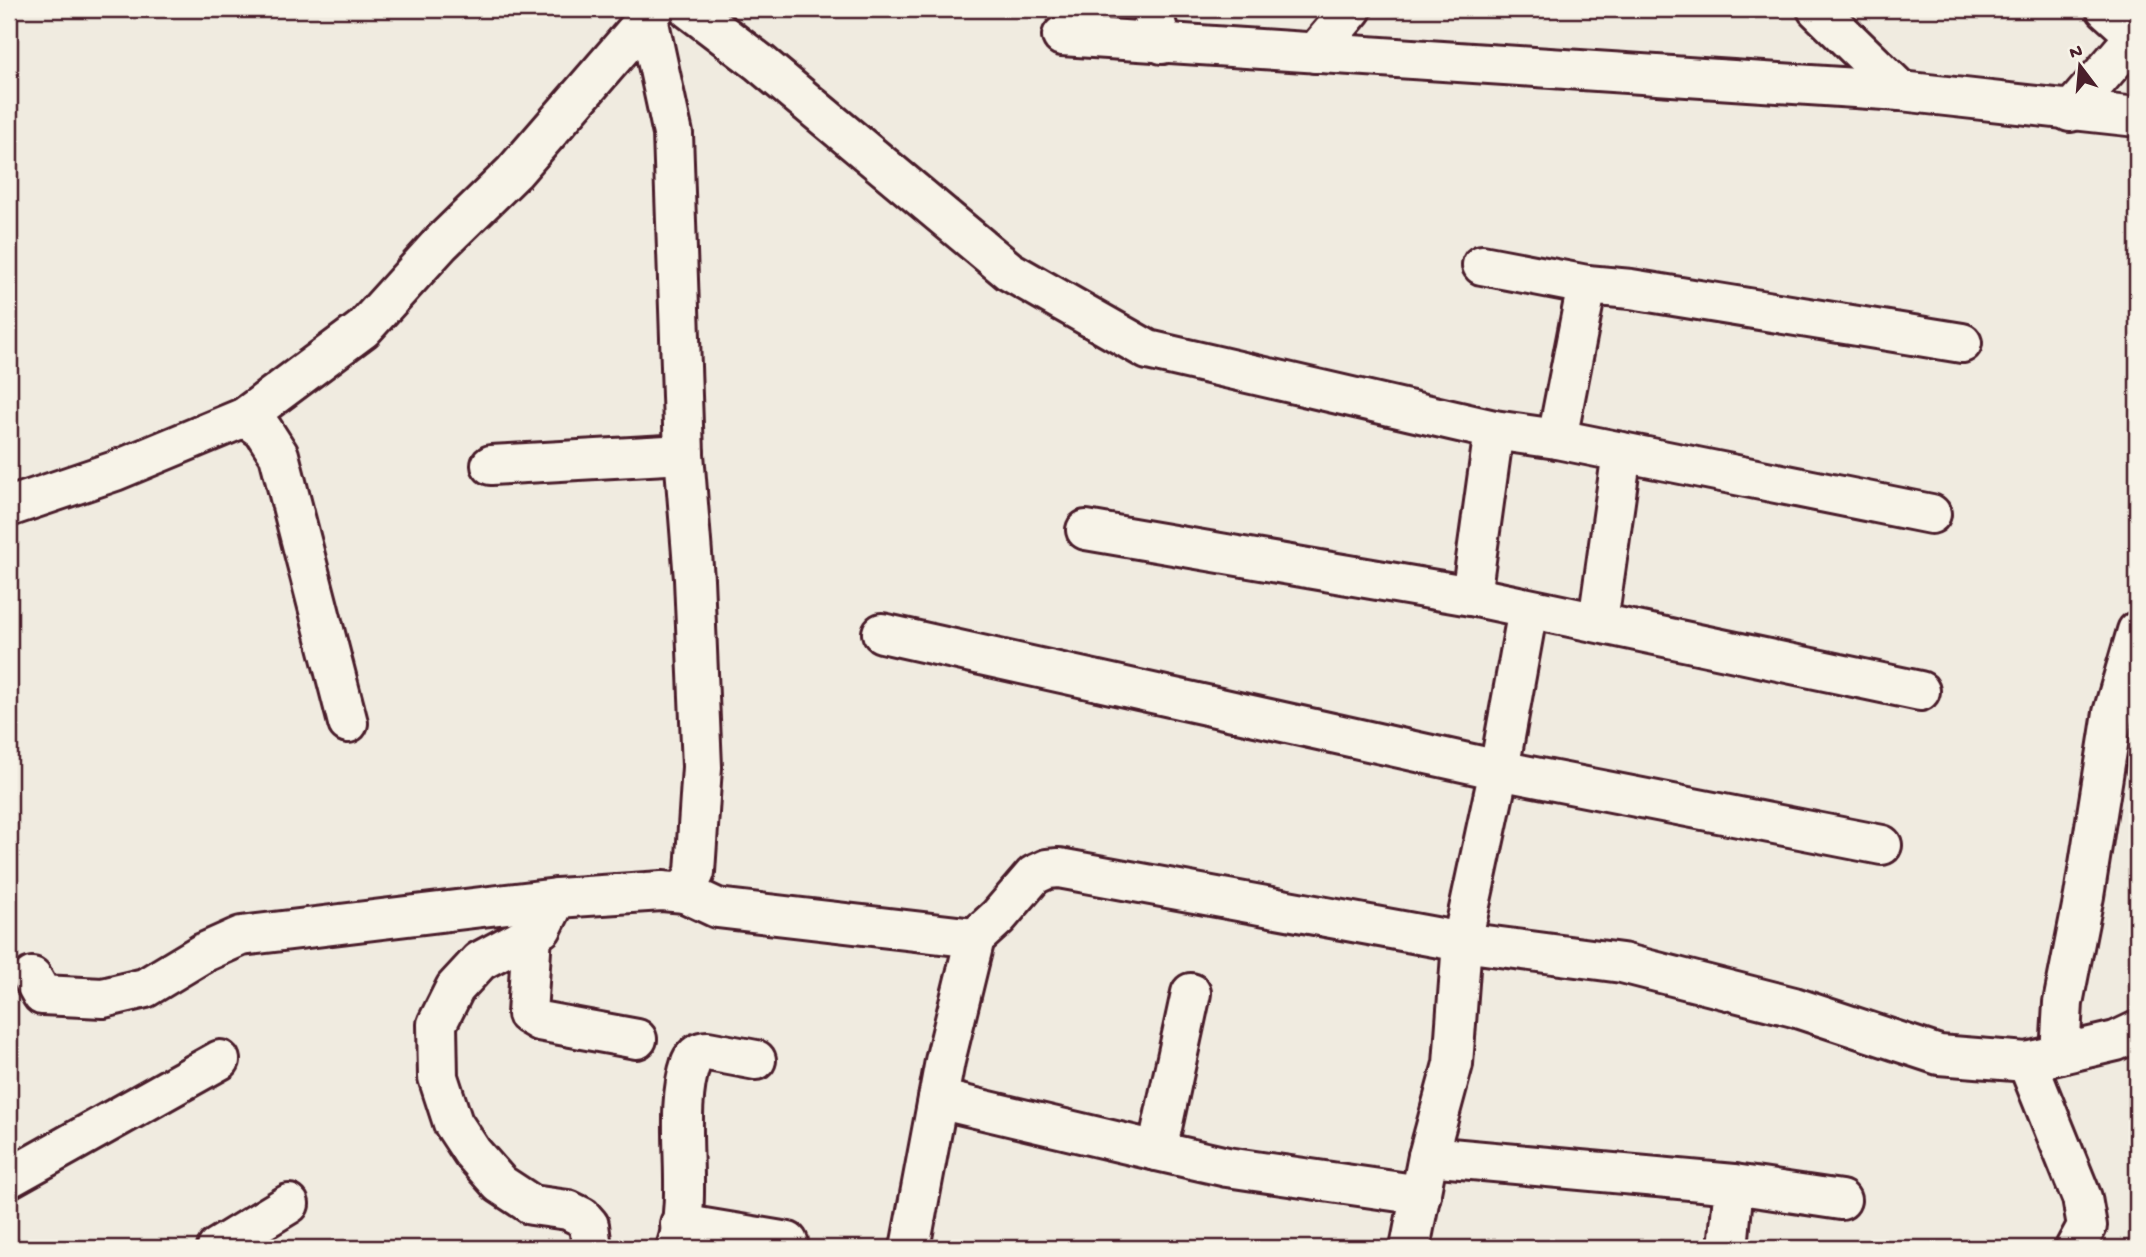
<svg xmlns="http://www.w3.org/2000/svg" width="2146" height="1257" viewBox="0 0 2146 1257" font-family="'Gochi Hand',sans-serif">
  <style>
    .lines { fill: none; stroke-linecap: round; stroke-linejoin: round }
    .minor-casing { stroke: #4a1f2b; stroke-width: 44 }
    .minor { stroke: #f7f3e8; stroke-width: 38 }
  </style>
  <rect width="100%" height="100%" fill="#f0ebe0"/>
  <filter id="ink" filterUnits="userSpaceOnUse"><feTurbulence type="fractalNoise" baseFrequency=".0143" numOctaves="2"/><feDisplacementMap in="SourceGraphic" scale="14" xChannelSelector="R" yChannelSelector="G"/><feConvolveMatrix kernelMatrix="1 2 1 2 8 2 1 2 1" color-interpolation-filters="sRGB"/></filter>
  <g filter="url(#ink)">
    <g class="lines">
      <g class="minor-casing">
        <g id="minor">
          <path d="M689 9 760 63 1009 271 1148 350 1494 430 1557 439 1931 514"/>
          <path d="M1152 9 1162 44"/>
          <path d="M1817 9 1901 91"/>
          <path d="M2106 9 2136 36"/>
          <path d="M1062 36 1901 91 2137 117"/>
          <path d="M1315 53 1352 9"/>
          <path d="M2070 112 2137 34"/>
          <path d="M1482 265 1587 285"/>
          <path d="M245 417 263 430 279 455 348 723"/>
          <path d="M1557 439 1587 285 1631 289 1962 343"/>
          <path d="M491 465 684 454"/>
          <path d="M9 507 115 471 245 417 363 329 440 244 514 172 655 9"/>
          <path d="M1086 530 1471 596 1920 691"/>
          <path d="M1471 596 1494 430"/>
          <path d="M1598 622 1622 452"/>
          <path d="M882 633 1499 770 1882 845"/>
          <path d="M685 893 717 908 975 938"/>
          <path d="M557 898 542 928 480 961 455 988 437 1024 438 1077 453 1123 472 1152 500 1184 532 1205 568 1210 582 1217 589 1225 592 1248"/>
          <path d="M532 934 527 1014 539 1021 637 1039"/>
          <path d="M32 977 42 995 103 998 145 988 203 953 241 936 557 898 662 891 685 893 695 872 702 767 694 579 684 454 673 134 648 18"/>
          <path d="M2060 1054 2063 1003 2084 896 2113 713 2137 631"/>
          <path d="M2027 1062 2082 1198 2087 1226 2075 1248"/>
          <path d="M938 1099 1157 1151 1191 993"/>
          <path d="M1157 1151 1227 1167 1421 1195"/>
          <path d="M1428 1156 1734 1184 1728 1248"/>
          <path d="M9 1178 220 1060"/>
          <path d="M1734 1184 1841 1200"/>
          <path d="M680 1224 788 1242"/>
          <path d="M217 1248 289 1204"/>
          <path d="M676 1248C695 1194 672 1117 691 1062 694 1055 700 1051 708 1051L756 1060"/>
          <path d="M910 1248 945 1061 975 938 998 917 1034 875 1047 869 1059 868 1462 942 1499 770 1528 609"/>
          <path d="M1410 1248 1428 1156 1453 1064 1462 942 1622 963 1794 1007 1939 1055 2027 1062 2116 1041 2137 1031"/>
        </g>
      </g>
      <use href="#minor" class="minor"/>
    </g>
  </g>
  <rect width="2146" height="1257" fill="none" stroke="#f7f3e8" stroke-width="35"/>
  <rect x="18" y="18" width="2111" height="1222" fill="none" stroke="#4a1f2b" stroke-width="2.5" filter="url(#ink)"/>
  <g transform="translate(2080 66) rotate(344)" stroke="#f7f3e8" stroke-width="5" paint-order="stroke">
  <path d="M0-5L12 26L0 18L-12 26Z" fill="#4a1f2b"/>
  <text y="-10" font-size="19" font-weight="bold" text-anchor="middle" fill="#4a1f2b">N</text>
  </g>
</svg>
